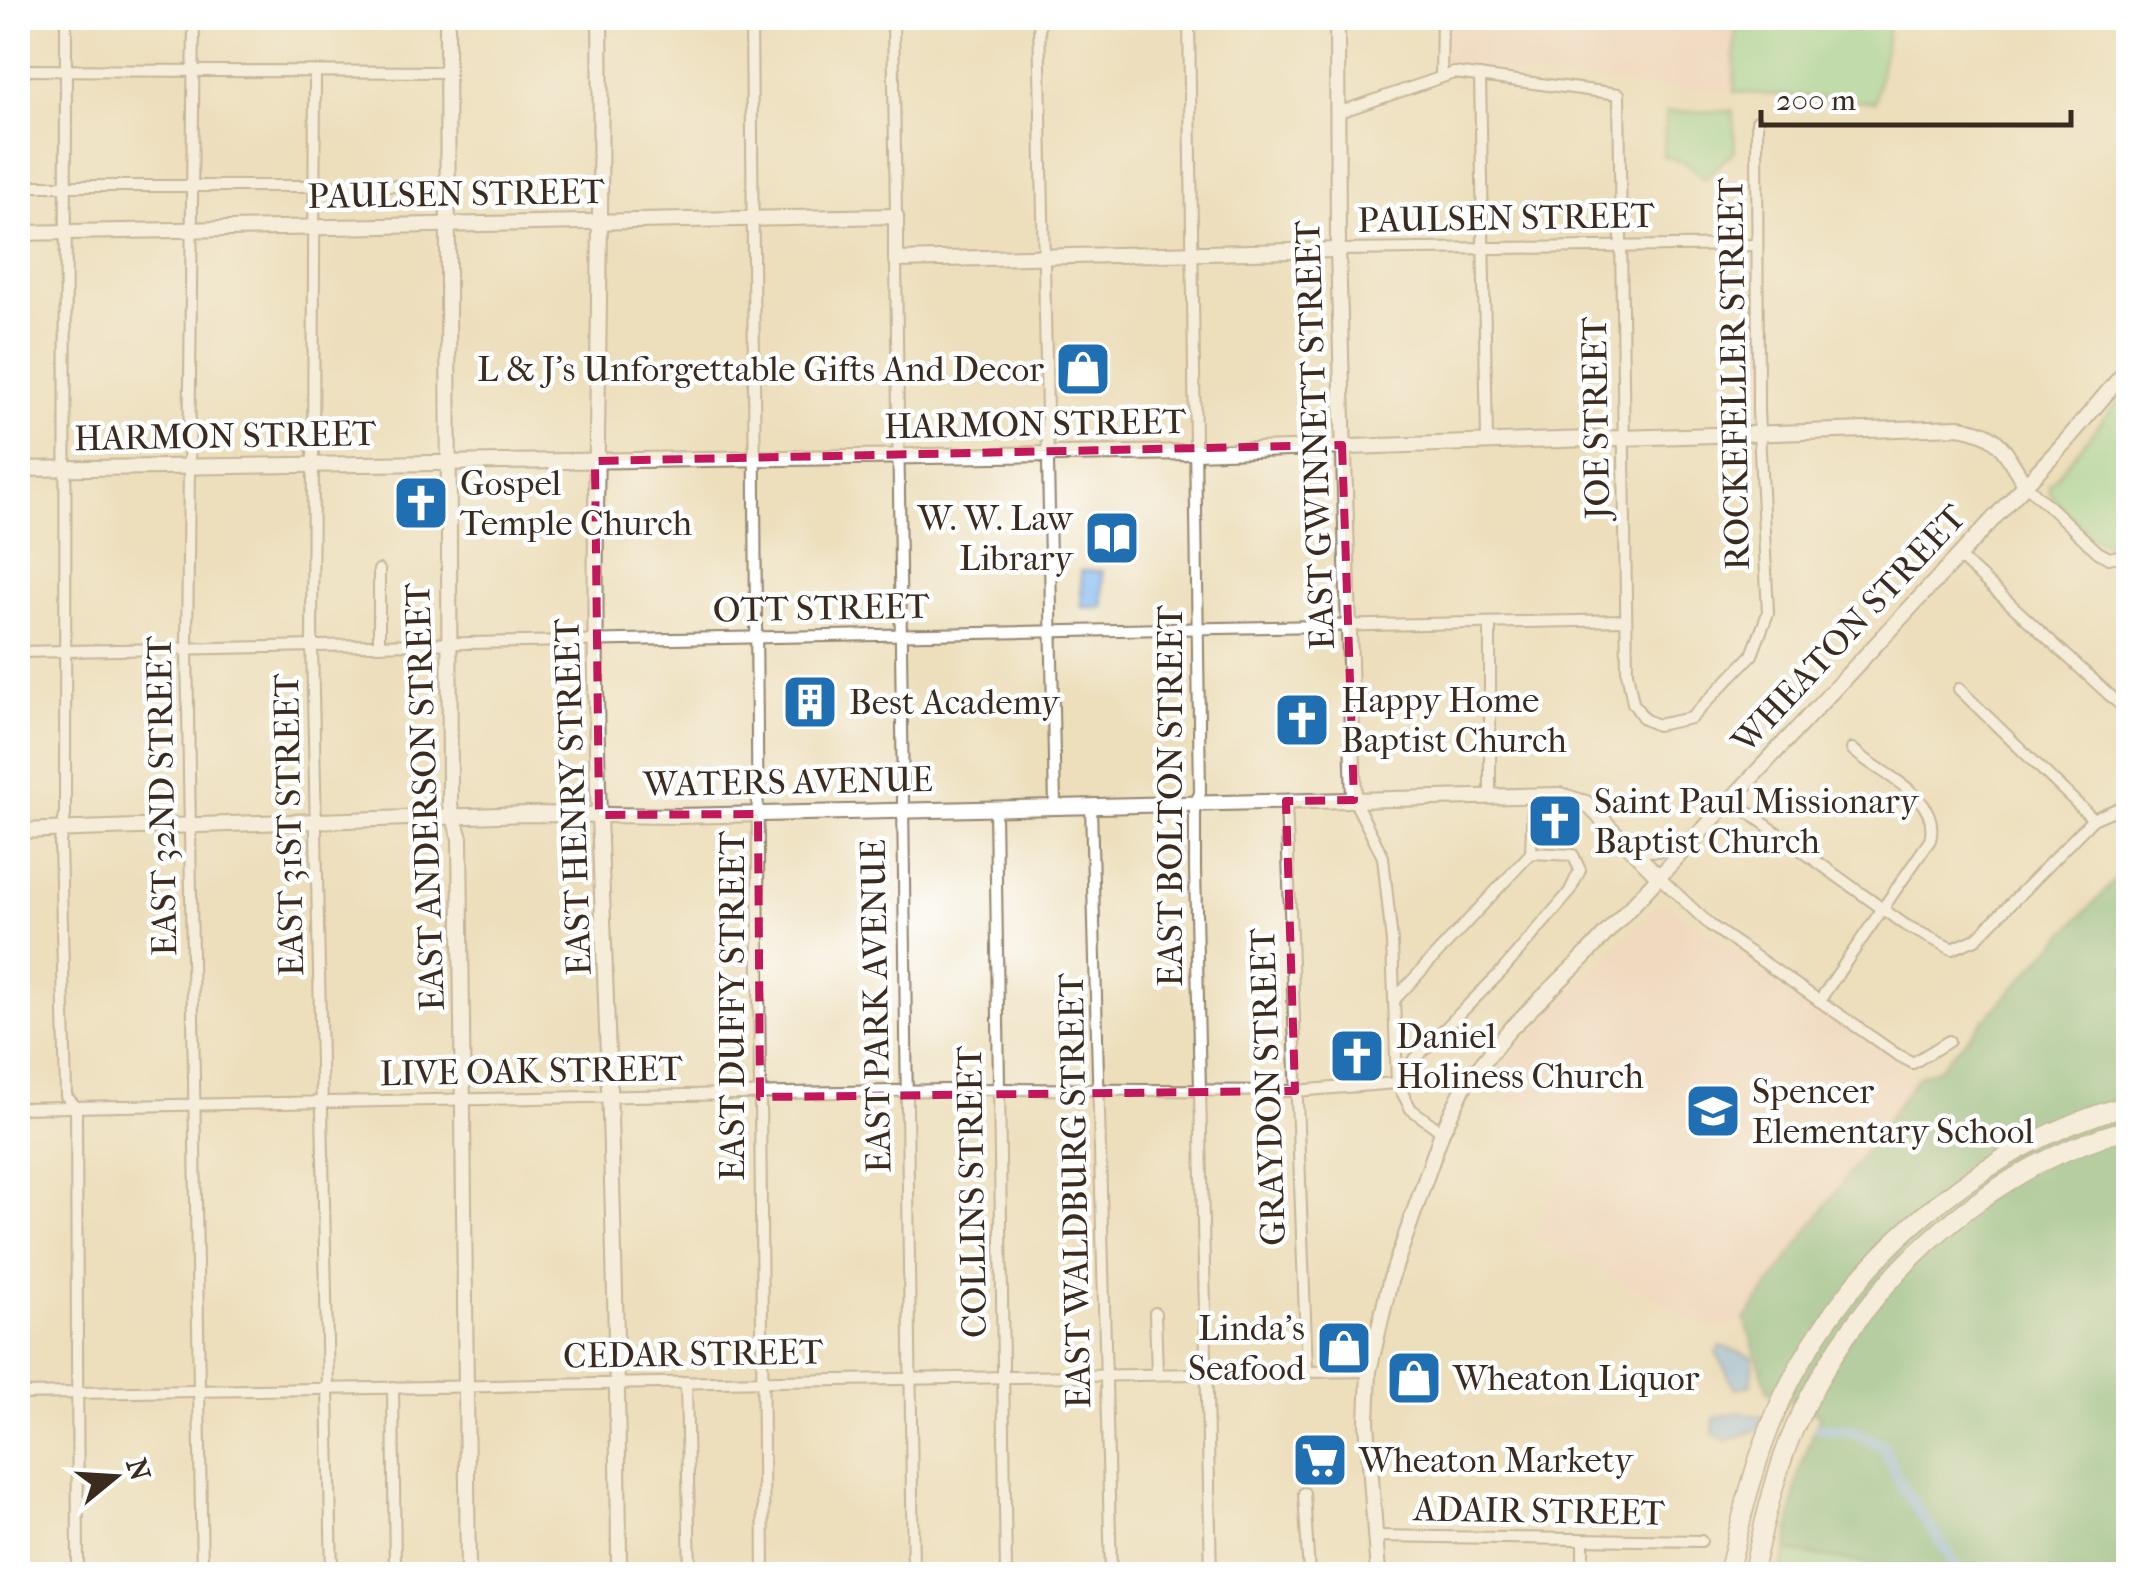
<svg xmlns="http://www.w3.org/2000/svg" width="2146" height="1592" viewBox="0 0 2146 1592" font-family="'IM FELL French Canon',serif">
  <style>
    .built { fill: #f6d2c4 }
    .green { fill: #8cd794; stroke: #648059; stroke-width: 2.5 }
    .forest { fill: #71b87e; stroke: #56714e; stroke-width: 2.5 }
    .water { fill: #7fb7ef; stroke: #5d7086; stroke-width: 2.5 }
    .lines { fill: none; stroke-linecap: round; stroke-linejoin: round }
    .canal { stroke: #7fb7ef; stroke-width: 11 }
    .street-casing { stroke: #94846d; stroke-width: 14 }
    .secondary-casing { stroke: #94846d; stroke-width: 18 }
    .highway-casing { stroke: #94846d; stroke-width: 21 }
    .street { stroke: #fff; stroke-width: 10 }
    .secondary { stroke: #fff; stroke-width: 14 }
    .highway { stroke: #fff; stroke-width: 18 }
    .marked { fill: none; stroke: #c2185b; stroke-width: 8; stroke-dasharray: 20 12; stroke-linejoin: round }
    .labels { text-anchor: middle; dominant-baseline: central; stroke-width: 9; stroke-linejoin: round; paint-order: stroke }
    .street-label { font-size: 35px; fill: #3b2a1e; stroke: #fff }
    .poi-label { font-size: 35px; fill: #3b2a1e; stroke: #fff; text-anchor: start }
  </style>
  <rect width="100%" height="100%" fill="#fff"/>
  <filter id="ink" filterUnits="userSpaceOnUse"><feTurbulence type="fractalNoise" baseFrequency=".01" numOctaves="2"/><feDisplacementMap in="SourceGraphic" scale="20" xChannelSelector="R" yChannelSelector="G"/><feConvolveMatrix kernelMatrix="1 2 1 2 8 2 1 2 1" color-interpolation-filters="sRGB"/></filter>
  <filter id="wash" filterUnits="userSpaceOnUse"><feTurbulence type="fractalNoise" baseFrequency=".0048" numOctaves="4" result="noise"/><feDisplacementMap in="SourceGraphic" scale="40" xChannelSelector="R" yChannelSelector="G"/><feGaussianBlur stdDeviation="2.25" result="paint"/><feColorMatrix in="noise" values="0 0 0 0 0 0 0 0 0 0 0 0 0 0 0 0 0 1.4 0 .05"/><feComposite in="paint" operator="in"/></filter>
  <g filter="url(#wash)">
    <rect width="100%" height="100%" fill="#eddfbc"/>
    <g class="built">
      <path d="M1437 18H1885L1869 99 1626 86 1437 67Z"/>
      <path d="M1661 901 1918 1076 1745 1320 1714 1330 1534 1235 1577 1141 1487 1081Z"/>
    </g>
    <g class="green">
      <path d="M1736 18H1890L1875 102 1734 92Z"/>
      <path d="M1733 111 1735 150 1704 179 1687 163 1663 156 1666 112Z"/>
      <path d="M2128 390V545C2098 555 2071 515 2051 496L2049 485Z"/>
      <path d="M1787 1551 1904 1569 1908 1574H1780Z"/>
    </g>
    <path class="forest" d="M2128 866V1574H1908L1903 1569 1787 1551 1798 1475 1820 1415 1768 1391 1745 1320 1918 1076 1939 1068Z"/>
    <g class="water">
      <path d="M1081 571H1102L1103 607H1082Z"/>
      <path d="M1721 1346 1753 1357 1751 1385 1736 1389 1716 1353Z"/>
      <path d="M1740 1412 1763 1417 1759 1429 1726 1441 1713 1433 1714 1418Z"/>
    </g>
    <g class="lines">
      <path class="canal" d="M1819 1428 1853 1431 1883 1446 1901 1485 1962 1574"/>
    </g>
  </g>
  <g filter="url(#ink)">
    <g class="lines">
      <g class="street-casing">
        <g id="street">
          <path d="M66 18 65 815 60 842 66 1096 76 1107 78 1574"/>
          <path d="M194 18 187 648 202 1574"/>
          <path d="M751 18 764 1574"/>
          <path d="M893 18 896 216"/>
          <path d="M1039 18 1055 807"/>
          <path d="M1189 18 1200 793 1195 804V869L1211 1574"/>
          <path d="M18 70 447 72"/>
          <path d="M315 74 312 646 332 1574"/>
          <path d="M1480 76 1487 439"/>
          <path d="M1441 77 1442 18"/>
          <path d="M1340 112 1454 73 1619 94 1627 672 1633 703 1644 719 1657 725 1691 718 1752 655 1768 613 1758 411 1757 121"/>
          <path d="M18 186H448"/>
          <path d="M1338 250 1756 245"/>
          <path d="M896 260 913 1574"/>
          <path d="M2025 484 2098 552 2109 558 2128 554"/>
          <path d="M1958 556 2128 712"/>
          <path d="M1490 623V797"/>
          <path d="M379 645V570"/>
          <path d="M18 652 1626 620"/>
          <path d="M1959 689 2093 819"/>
          <path d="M1730 799 1905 925 1952 949 1976 939 2093 819 2128 804"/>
          <path d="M1354 800 1383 857 1392 942 1397 1083 1411 1109 1442 1132"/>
          <path d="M1286 801 1307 1371"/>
          <path d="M1091 806 1111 1574"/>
          <path d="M995 809 1006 1574"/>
          <path d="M1658 876 1710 925 1896 1054 1913 1063 1949 1041"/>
          <path d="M1395 999 1531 853 1533 796"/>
          <path d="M1819 1001 1930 840C1942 795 1880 775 1852 749"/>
          <path d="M1397 1077 1502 971 1569 893 1580 870 1573 855 1531 853"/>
          <path d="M18 1108 997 1089 1295 1091 1397 1083"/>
          <path d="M1155 1313 1157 1374"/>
          <path d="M686 1382 690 1574"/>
          <path d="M393 1387 395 1574"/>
          <path d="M18 1394 1369 1371"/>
          <path d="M1304 1493 1309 1574"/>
          <path d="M1375 1536 1701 1541"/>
          <path d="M1583 1574V1541"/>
        </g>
      </g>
      <g class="secondary-casing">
        <g id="secondary">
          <path d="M447 18 450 805 460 838 468 1574"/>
          <path d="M600 18C604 284 589 550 599 816 609 1069 618 1321 619 1574"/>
          <path d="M1337 18 1338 250 1354 800"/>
          <path d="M18 233 896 216V260L1338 250"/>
          <path d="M18 469 1195 452 1959 427C2003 434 2002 450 2025 484"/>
          <path d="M18 831 528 814 678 816 1560 795 1586 803 1658 876"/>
          <path d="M1625 843 1647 849 1684 848"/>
          <path d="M1378 1574 1367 1422 1369 1371 1390 1281 1442 1132 1465 1085 1509 1030 1583 958 2067 440 2128 368"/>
        </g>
      </g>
      <g class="highway-casing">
        <g id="highway">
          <path d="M1728 1574C1740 1525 1751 1475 1770 1427 1830 1274 1970 1149 2128 1105"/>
          <path d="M1752 1574C1764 1526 1774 1475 1794 1429 1856 1289 1979 1170 2128 1129"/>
        </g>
      </g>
      <use href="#street" class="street"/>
      <use href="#secondary" class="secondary"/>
      <use href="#highway" class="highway"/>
    </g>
  </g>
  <path d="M0 0H2146V1592H0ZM1342 445 1354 800 1286 801 1295 1091 760 1097 758 814 599 815 595 461Z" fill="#eddfbc" fill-opacity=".55" fill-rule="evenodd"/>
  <path class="marked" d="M1342 445 1354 800 1286 801 1295 1091 760 1097 758 814 599 815 595 461Z"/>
  <defs>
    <g id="shop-square" transform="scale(2.875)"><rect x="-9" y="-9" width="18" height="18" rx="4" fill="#1f6fb2" stroke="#fff"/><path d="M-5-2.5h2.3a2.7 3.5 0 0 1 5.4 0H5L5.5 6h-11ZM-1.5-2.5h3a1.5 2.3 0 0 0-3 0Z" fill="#fff"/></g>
    <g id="church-square" transform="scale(2.875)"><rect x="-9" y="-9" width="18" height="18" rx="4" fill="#1f6fb2" stroke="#fff"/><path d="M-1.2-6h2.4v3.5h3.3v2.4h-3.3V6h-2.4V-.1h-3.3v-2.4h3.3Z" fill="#fff"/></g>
    <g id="library-square" transform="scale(2.875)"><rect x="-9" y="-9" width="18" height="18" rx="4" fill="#1f6fb2" stroke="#fff"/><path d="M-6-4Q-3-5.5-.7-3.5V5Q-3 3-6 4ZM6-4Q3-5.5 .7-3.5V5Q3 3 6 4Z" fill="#fff"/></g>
    <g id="building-square" transform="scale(2.875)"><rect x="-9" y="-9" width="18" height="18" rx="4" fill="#1f6fb2" stroke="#fff"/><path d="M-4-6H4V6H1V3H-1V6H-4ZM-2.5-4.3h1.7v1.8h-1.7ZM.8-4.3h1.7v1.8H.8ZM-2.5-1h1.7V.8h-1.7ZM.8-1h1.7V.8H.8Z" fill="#fff"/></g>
    <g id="school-square" transform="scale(2.875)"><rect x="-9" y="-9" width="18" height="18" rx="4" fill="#1f6fb2" stroke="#fff"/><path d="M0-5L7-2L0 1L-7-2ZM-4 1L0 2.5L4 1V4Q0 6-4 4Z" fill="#fff"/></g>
    <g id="supermarket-square" transform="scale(2.875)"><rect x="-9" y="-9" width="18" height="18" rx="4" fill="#1f6fb2" stroke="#fff"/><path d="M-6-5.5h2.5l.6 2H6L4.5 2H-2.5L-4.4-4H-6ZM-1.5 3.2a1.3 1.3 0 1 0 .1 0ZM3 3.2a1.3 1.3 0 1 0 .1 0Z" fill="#fff"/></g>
  </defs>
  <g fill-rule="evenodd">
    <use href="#shop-square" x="1083" y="369"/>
    <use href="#church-square" x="421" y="503"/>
    <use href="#library-square" x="1112" y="538"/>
    <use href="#building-square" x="810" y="702"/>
    <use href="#church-square" x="1302" y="720"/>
    <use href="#church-square" x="1555" y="821"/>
    <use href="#church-square" x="1357" y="1056"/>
    <use href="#school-square" x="1713" y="1111"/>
    <use href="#shop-square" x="1344" y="1348"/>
    <use href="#shop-square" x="1414" y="1378"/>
    <use href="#supermarket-square" x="1320" y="1460"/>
  </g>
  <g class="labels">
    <g class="street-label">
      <text transform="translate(456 194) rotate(-1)">PAULSEN STREET</text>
      <text transform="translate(1506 218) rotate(-1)">PAULSEN STREET</text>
      <text transform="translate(1734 374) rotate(-91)">ROCKEFELLER STREET</text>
      <text transform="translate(1596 418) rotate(-91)">JOE STREET</text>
      <text transform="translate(1035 424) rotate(-1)">HARMON STREET</text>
      <text transform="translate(1315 435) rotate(-92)">EAST GWINNETT STREET</text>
      <text transform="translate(225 436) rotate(-1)">HARMON STREET</text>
      <text transform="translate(821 608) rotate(-1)">OTT STREET</text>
      <text transform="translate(1849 629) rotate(-47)">WHEATON STREET</text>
      <text transform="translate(788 782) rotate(-1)">WATERS AVENUE</text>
      <text transform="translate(162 796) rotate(-91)">EAST 32ND STREET</text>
      <text transform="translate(1170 796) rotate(-90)">EAST BOLTON STREET</text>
      <text transform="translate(425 797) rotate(-92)">EAST ANDERSON STREET</text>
      <text transform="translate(573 797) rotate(-92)">EAST HENRY STREET</text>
      <text transform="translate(289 825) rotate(-91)">EAST 31ST STREET</text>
      <text transform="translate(732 1006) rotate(-90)">EAST DUFFY STREET</text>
      <text transform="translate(876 1006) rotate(-91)">EAST PARK AVENUE</text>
      <text transform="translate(531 1071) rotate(-1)">LIVE OAK STREET</text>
      <text transform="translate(1268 1087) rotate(-92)">GRAYDON STREET</text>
      <text transform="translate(1075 1191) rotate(-91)">EAST WALDBURG STREET</text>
      <text transform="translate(972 1192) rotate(-91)">COLLINS STREET</text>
      <text transform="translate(693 1354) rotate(-1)">CEDAR STREET</text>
      <text transform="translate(1539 1511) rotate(1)">ADAIR STREET</text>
    </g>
    <g class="poi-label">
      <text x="1044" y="369" text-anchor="end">L &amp; J's Unforgettable Gifts And Decor</text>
      <text x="460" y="483">Gospel<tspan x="460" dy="40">Temple Church</tspan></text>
      <text x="1073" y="518" text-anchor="end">W. W. Law<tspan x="1073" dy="40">Library</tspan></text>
      <text x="1341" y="700">Happy Home<tspan x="1341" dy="40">Baptist Church</tspan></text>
      <text x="849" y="702">Best Academy</text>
      <text x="1594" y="801">Saint Paul Missionary<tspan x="1594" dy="40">Baptist Church</tspan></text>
      <text x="1396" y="1036">Daniel<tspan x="1396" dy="40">Holiness Church</tspan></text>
      <text x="1752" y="1091">Spencer<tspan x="1752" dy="40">Elementary School</tspan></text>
      <text x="1305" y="1328" text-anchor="end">Linda's<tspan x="1305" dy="40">Seafood</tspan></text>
      <text x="1453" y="1378">Wheaton Liquor</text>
      <text x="1359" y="1460">Wheaton Markety</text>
    </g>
  </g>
  <rect width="2146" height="1592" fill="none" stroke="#fff" stroke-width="60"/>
  <g transform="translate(115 1477) rotate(72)" stroke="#ffffff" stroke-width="8" paint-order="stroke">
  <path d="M0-8L18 38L0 25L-18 38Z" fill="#3b2a1e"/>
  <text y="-15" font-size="28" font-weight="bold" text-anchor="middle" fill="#3b2a1e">N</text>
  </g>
  <path d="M1761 110v15h310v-15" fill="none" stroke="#3b2a1e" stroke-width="5"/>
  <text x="1776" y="110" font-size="30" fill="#3b2a1e" stroke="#ffffff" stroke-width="8" paint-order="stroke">200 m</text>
</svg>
